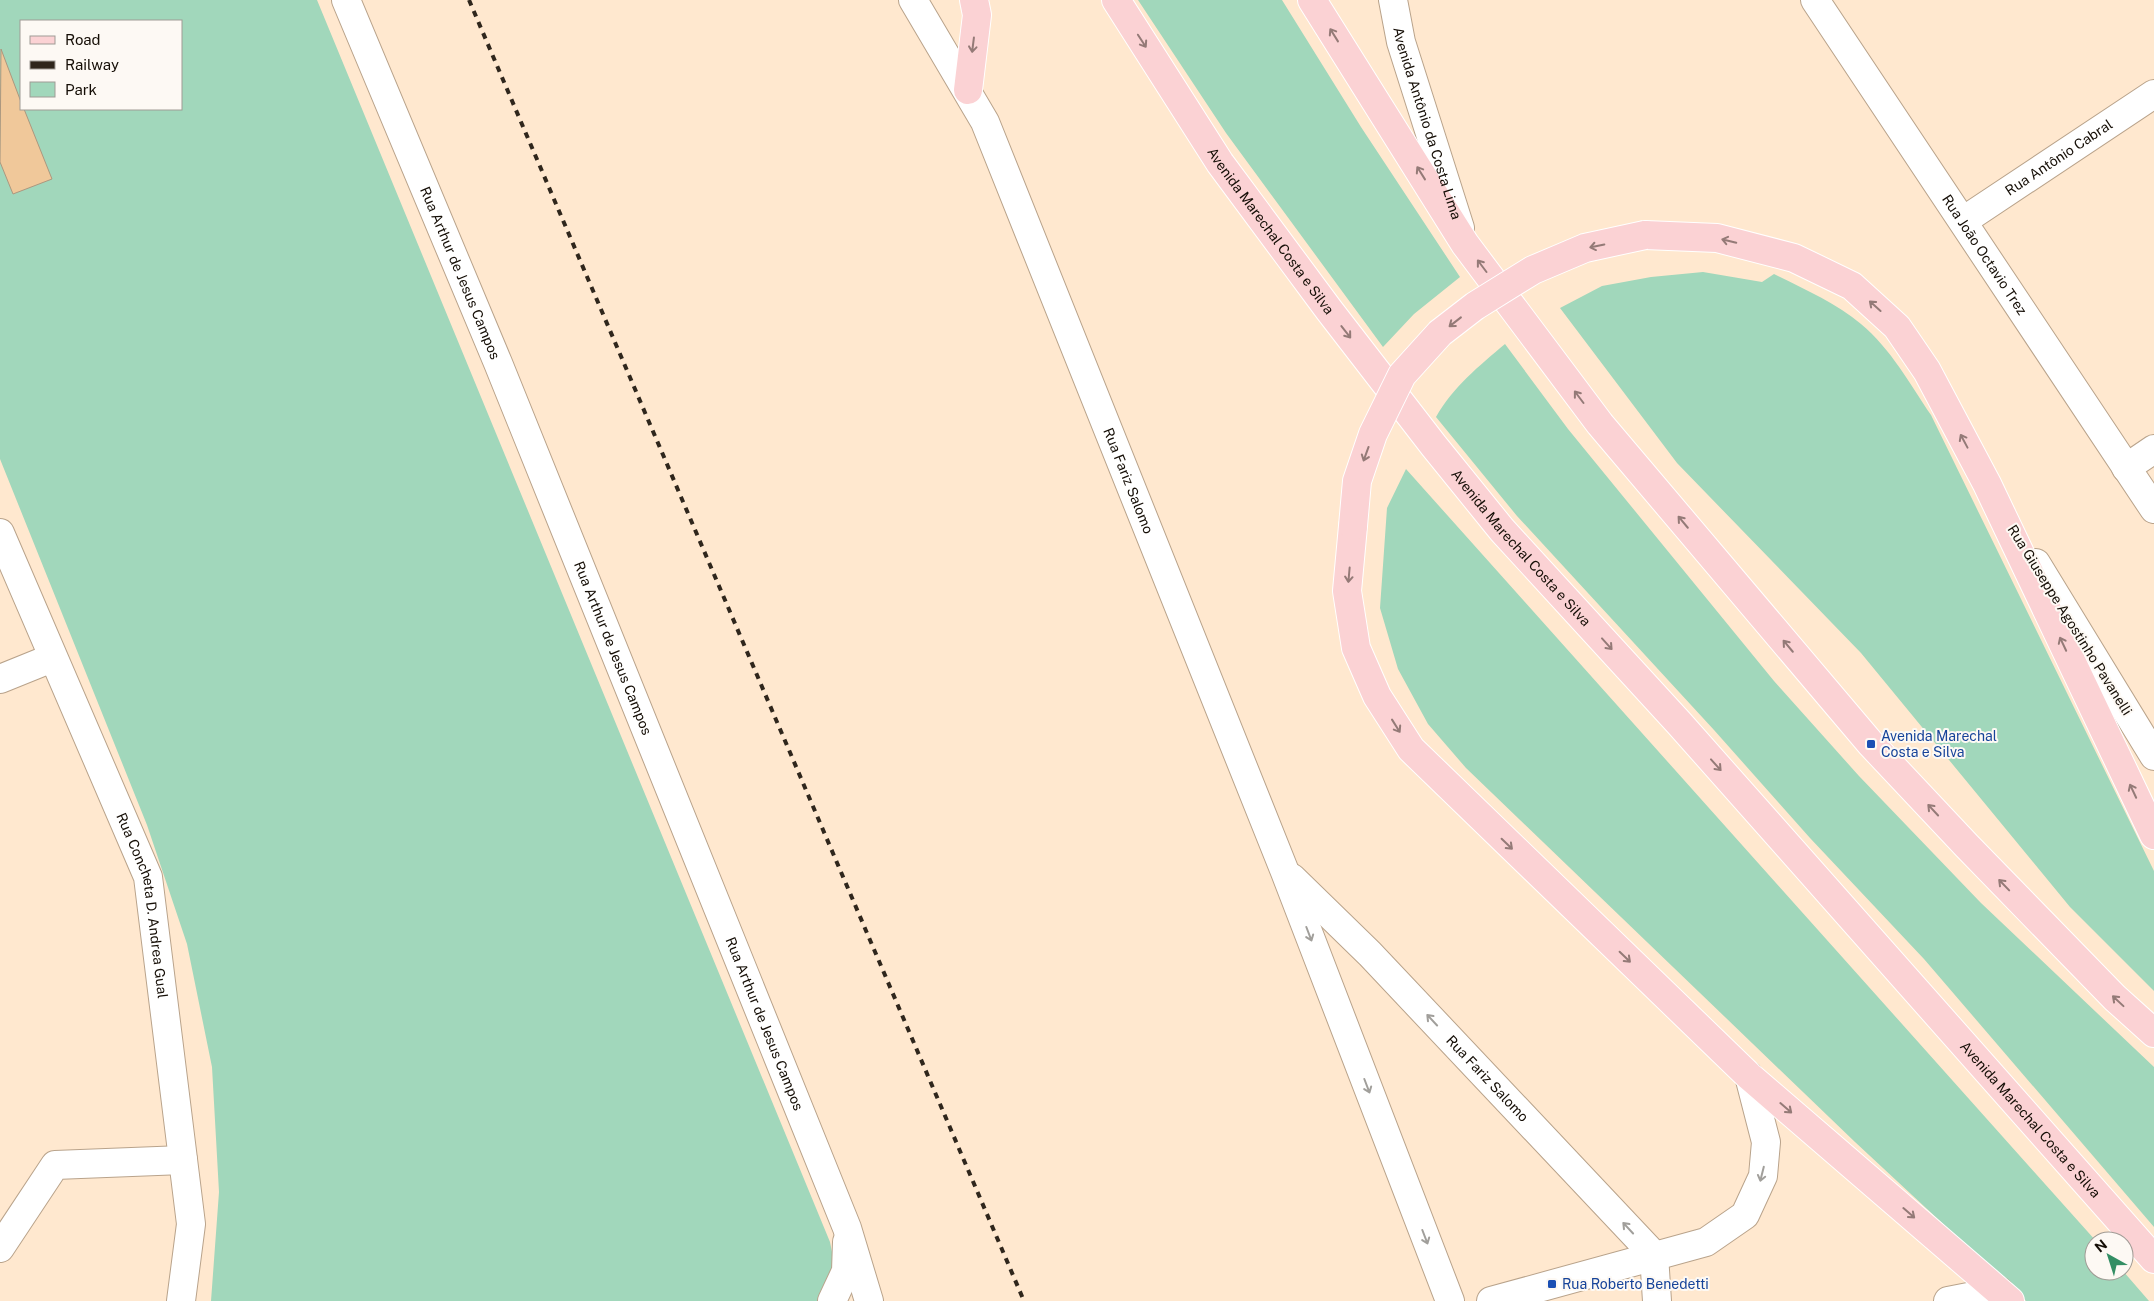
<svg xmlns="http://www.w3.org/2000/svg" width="2154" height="1301" viewBox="0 0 2154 1301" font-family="'Public Sans',sans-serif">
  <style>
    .green { fill: #a1d7bb; fill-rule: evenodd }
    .building { fill: #f0c89a; stroke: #ac977f }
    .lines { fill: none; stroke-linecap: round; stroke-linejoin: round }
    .street-casing { stroke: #b9a38b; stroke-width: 30 }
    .secondary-casing { stroke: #b9a38b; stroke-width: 30 }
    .primary-casing { stroke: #fff; stroke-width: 30 }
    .street { stroke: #fff; stroke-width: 28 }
    .secondary { stroke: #fff; stroke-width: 28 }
    .primary { stroke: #fbd2d4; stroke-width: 28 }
    .rail { stroke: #2f261c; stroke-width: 4; stroke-dasharray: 6 6; stroke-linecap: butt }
    .primary-bridge-casing { stroke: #fff; stroke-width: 30; stroke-linecap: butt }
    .primary-bridge { stroke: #fbd2d4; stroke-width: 28 }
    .oneway { stroke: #947a77 }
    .oneway2 { stroke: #a19f9b }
    .transit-dot { fill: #1a4fb4; stroke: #fdf9f4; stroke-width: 2 }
    .labels { text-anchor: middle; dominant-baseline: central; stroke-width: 4; stroke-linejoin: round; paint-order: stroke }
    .street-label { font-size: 14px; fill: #150e06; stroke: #fdf9f4 }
    .transit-label { font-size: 14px; fill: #164399; stroke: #fdf9f4; text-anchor: start }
  </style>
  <rect width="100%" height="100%" fill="#ffe8cf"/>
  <g class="green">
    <path d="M0 0H317L830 1242 834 1262 825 1301H211L219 1192 212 1067 187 944 147 825 0 459ZM21 21H181V109H21Z"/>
    <path d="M1138 0H1282L1361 127 1460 277 1414 314 1383 347 1226 133Z"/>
    <path d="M1703 272 1762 282 1774 274C1804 289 1836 303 1861 324 1891 349 1910 384 1931 415L2154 871V991L2070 907 1861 653 1677 463 1560 308 1602 286 1651 277Z"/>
    <path d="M1505 344 1568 429 1774 681 1859 776 1981 903 2154 1067V1227L1924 959 1810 838 1714 730 1517 516 1436 417C1453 387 1479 366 1505 344Z"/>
    <path d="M1406 469 2096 1241H2094V1271H2123L2149 1301H2026L1855 1142 1466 768 1428 724 1398 669 1380 608 1387 508Z"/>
  </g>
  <path class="building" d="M1 49 21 102V109H24L52 179 13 194 0 162Z"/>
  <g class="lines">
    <g class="street-casing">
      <g id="street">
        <path id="s1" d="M346 0 498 363 847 1228 869 1301"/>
        <path id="s2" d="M913 0 985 122 1285 872 1450 1301"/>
        <path id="s3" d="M1815 0 2154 509"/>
        <path id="s4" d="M1963 221 2154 94"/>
        <path d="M2126 468 2154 449"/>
        <path d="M2036 563 2154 756"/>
        <path d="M0 679 52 658"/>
        <path id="s5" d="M1292 878 1370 954 1654 1255 1657 1301"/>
        <path d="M0 1248 55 1165 183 1160"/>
        <path d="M832 1301 846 1271 847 1242"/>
      </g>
    </g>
    <g class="secondary-casing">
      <g id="secondary">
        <path id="s6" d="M1393 0 1401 42 1460 228"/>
        <path id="s7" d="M0 533 148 877 191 1224 181 1301"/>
        <path d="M1491 1301 1706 1242 1745 1215 1763 1176 1766 1142 1749 1076"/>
        <path d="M1948 1301 1999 1291"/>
      </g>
    </g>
    <g class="primary-casing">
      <g id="primary">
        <path id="s8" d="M1116 0 1220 163 1329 310 1434 446 1502 530 1679 723 2154 1259"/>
        <path d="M1312 0 1465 244 1600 424 1871 744 1967 846 2115 998 2154 1033"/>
        <path d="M968 90 977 15 974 0"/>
        <path d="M1645 235 1717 238 1794 258 1852 286 1897 327 1927 371 1987 484 2154 835"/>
        <path d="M1353 526 1347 591 1356 648 1377 696 1411 749 1749 1076 2010 1301"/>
      </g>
    </g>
    <use href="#street" class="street"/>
    <use href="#secondary" class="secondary"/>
    <use href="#primary" class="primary"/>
    <path class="rail" d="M469 0 1024 1301"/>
    <g class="primary-bridge-casing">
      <path id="primary-bridge" d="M1353 526 1357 481 1373 434 1402 375 1440 333 1475 306 1533 270 1585 248 1645 235"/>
    </g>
    <use href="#primary-bridge" class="primary-bridge"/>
  </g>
  <defs><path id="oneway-shaft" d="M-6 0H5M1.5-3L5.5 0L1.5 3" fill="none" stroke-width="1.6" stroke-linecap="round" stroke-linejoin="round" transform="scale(1.25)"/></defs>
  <g class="oneway">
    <use href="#oneway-shaft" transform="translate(1334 35) rotate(-122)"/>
    <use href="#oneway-shaft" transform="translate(1142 41) rotate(57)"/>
    <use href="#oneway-shaft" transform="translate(973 45) rotate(97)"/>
    <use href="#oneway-shaft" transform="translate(1421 173) rotate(-122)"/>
    <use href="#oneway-shaft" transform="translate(1729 241) rotate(-166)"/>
    <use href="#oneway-shaft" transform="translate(1597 246) rotate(168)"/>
    <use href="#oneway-shaft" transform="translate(1482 266) rotate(-127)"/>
    <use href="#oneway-shaft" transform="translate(1875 306) rotate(-138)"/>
    <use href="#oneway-shaft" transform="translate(1455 322) rotate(142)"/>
    <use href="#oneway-shaft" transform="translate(1346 332) rotate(52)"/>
    <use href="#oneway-shaft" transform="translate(1579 397) rotate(-127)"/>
    <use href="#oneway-shaft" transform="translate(1964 441) rotate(-118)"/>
    <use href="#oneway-shaft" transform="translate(1366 454) rotate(110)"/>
    <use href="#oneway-shaft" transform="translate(1683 522) rotate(-130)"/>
    <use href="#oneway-shaft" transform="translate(1349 575) rotate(95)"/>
    <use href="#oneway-shaft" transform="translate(1607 644) rotate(48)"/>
    <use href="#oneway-shaft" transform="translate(2063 644) rotate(-115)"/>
    <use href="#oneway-shaft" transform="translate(1788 646) rotate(-130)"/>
    <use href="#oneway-shaft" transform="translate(1396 726) rotate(58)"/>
    <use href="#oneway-shaft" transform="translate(1716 765) rotate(48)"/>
    <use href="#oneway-shaft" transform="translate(2133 791) rotate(-115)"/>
    <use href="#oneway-shaft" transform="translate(1933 810) rotate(-133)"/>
    <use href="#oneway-shaft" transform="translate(1507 844) rotate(44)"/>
    <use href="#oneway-shaft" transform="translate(2004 885) rotate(-134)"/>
    <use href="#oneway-shaft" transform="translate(1625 957) rotate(44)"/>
    <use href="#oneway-shaft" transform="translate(2118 1001) rotate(-137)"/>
    <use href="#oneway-shaft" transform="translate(1786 1108) rotate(41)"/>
    <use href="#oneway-shaft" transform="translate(1909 1213) rotate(41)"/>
  </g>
  <g class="oneway2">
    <use href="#oneway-shaft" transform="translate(1309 934) rotate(69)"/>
    <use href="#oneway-shaft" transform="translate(1432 1020) rotate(-133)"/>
    <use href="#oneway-shaft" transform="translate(1367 1086) rotate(69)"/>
    <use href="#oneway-shaft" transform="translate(1762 1174) rotate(104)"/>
    <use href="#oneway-shaft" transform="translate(1628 1228) rotate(-133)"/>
    <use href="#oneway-shaft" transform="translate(1425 1237) rotate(69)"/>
  </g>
  <g class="transit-dot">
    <rect x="1866" y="739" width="10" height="10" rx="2.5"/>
    <rect x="1547" y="1279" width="10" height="10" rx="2.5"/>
  </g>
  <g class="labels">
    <g class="street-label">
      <text stroke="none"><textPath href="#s6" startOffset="128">Avenida Antônio da Costa Lima</textPath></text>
      <text stroke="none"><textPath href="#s4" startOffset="115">Rua Antônio Cabral</textPath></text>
      <text stroke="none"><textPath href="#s8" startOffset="278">Avenida Marechal Costa e Silva</textPath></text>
      <text stroke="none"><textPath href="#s3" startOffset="306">Rua João Octavio Trez</textPath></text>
      <text stroke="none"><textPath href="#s1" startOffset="296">Rua Arthur de Jesus Campos</textPath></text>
      <text stroke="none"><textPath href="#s2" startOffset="528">Rua Fariz Salomo</textPath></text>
      <text stroke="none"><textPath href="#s8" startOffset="682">Avenida Marechal Costa e Silva</textPath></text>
      <text transform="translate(2070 620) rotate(58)">Rua Giuseppe Agostinho Pavanelli</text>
      <text stroke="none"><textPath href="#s1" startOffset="701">Rua Arthur de Jesus Campos</textPath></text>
      <text stroke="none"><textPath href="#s7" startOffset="401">Rua Concheta D. Andrea Gual</textPath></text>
      <text stroke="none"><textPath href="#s1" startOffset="1106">Rua Arthur de Jesus Campos</textPath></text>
      <text stroke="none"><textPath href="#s5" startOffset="280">Rua Fariz Salomo</textPath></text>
      <text stroke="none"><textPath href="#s8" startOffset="1448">Avenida Marechal Costa e Silva</textPath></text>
    </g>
    <g class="transit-label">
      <text x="1881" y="736">Avenida Marechal<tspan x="1881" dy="16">Costa e Silva</tspan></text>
      <text x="1562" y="1284">Rua Roberto Benedetti</text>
    </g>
  </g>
  <rect x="20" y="20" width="162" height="90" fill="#fdf9f4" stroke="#a09b95"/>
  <rect x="30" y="36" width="25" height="8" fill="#fbd2d4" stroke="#a09b95"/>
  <text x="65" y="45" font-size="15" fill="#150e06">Road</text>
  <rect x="30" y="61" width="25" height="8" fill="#2f261c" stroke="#a09b95"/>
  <text x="65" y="70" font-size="15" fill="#150e06">Railway</text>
  <rect x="30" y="82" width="25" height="15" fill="#a1d7bb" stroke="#a09b95"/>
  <text x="65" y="95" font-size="15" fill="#150e06">Park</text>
  <g transform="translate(2109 1256) rotate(321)"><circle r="24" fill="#fdf9f4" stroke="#a09b95"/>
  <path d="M0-4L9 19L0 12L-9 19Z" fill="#338e64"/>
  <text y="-8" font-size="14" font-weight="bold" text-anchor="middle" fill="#150e06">N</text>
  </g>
</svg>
